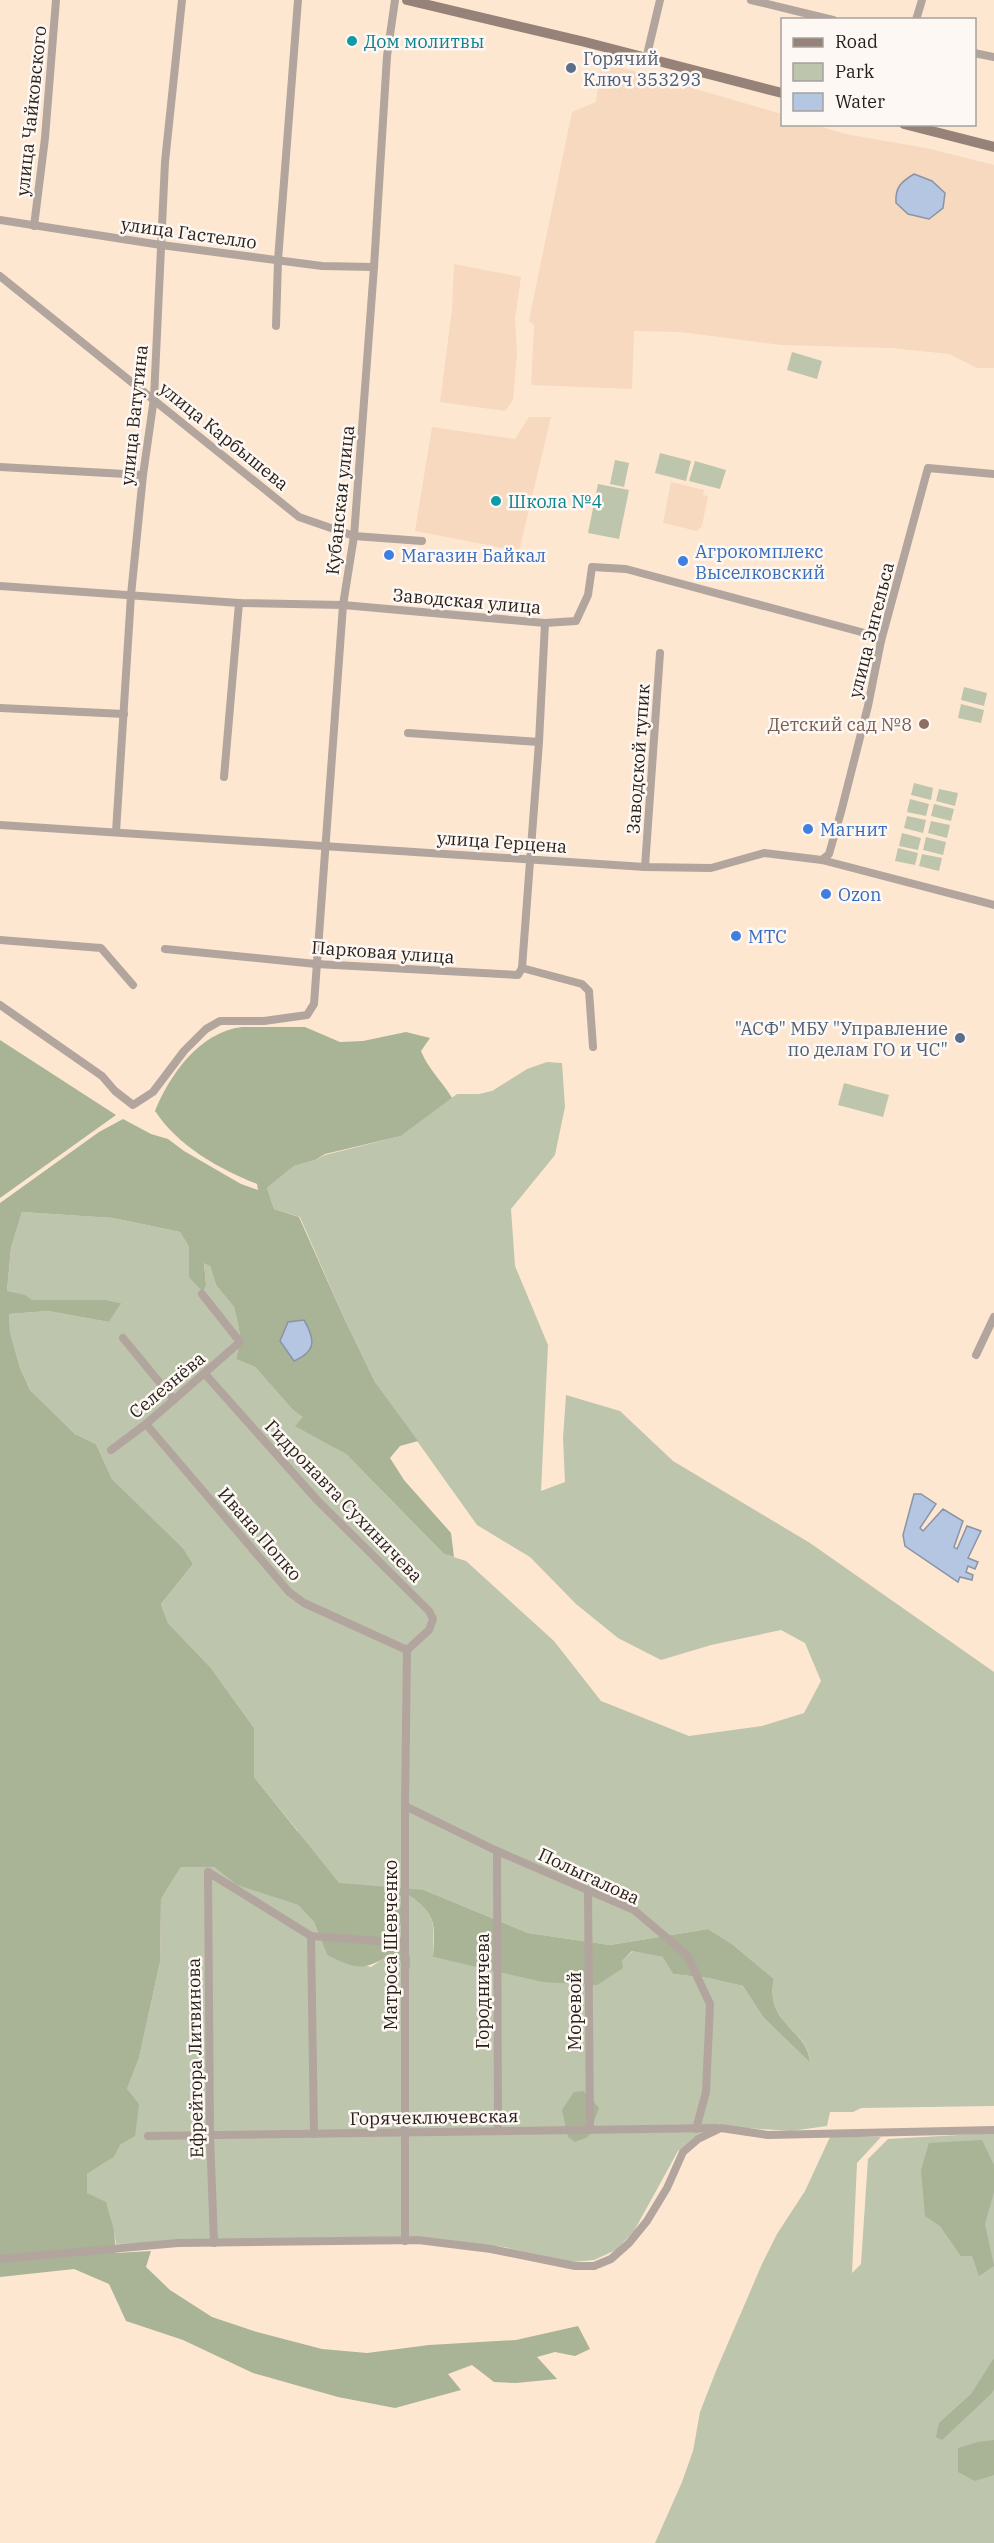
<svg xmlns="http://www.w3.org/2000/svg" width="994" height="2543" viewBox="0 0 994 2543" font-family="'IBM Plex Serif',serif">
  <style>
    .built { fill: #f6d9be }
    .green { fill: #bdc5ad }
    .forest { fill: #a9b395 }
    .water { fill: #b4c6e1; stroke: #8a94a4; stroke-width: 1.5 }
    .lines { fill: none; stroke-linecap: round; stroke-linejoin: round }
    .minor { stroke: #b2a59d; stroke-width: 8 }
    .secondary { stroke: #968278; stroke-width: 10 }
    .culture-dot { fill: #0f9aa8; stroke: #fdf8f4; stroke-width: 2 }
    .service-dot { fill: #5c6f8a; stroke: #fdf8f4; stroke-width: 2 }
    .shop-dot { fill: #3f7fe0; stroke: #fdf8f4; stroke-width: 2 }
    .education-dot { fill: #8d6e63; stroke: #fdf8f4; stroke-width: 2 }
    .labels { text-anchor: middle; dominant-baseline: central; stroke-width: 5; stroke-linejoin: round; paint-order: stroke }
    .culture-label { font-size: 18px; fill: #0d838f; stroke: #fdf8f4; text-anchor: start }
    .service-label { font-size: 18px; fill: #4e5e75; stroke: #fdf8f4; text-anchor: start }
    .street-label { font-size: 18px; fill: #271e17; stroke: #fdf8f4 }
    .shop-label { font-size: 18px; fill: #366cbe; stroke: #fdf8f4; text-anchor: start }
    .education-label { font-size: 18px; fill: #785e54; stroke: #fdf8f4; text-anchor: end }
  </style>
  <rect width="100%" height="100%" fill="#fee7d1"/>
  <g class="built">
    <path d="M609 64 782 114V124L816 125 845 134 926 148 994 165V368H977L949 354 891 348 781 345 680 332 634 331 632 389 531 385 534 325 529 321 530 315 572 112 596 102 600 69Z"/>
    <path d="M454 264 521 277 515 318 517 354 513 400 505 411 440 402 452 309Z"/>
    <path d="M529 417H551L519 551 415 531 432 427 515 439Z"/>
    <path d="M671 482 704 490 703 495 708 496 702 526 697 531 663 523Z"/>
  </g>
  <g class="green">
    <path d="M792 352 822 361 817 379 787 370Z"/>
    <path d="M660 453 691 461 686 481 655 473Z"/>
    <path d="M615 460 629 463 624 487 610 484Z"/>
    <path d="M695 461 726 470 720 489 689 481Z"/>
    <path d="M598 484 629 490 619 539 588 533Z"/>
    <path d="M964 687 987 693 984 706 961 700Z"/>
    <path d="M961 704 984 710 981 723 958 718Z"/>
    <path d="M914 783 933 788 931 800 911 795Z"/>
    <path d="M939 789 958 793 955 806 936 801Z"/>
    <path d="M910 799 929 804 926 816 907 812Z"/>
    <path d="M934 804 954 809 951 821 931 816Z"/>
    <path d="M907 816 926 820 923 833 904 828Z"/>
    <path d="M931 821 950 825 947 838 928 833Z"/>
    <path d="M902 833 921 838 918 850 899 846Z"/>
    <path d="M926 837 946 842 943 855 923 850Z"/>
    <path d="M898 848 918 853 915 865 895 861Z"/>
    <path d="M922 854 942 858 939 871 919 866Z"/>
    <path d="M547 1062 562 1063 565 1107 555 1155 511 1209 515 1266 548 1345 541 1491 565 1482 563 1438 566 1395 620 1411 673 1461 810 1543 994 1672V2106L861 2108 853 2112H830L827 2126 791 2131 717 2126 693 2138 678 2151 634 2231 616 2250 594 2260 572 2262 504 2247 415 2236 116 2244 114 2231 87 2193V2174L114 2157 121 2144 127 2089 139 2058 160 1962 161 1899 181 1867H214L238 1885 298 1905 314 1922 327 1955 371 1967 390 1954 410 1968V1956L397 1929 394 1899 407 1894C439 1915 433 1923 433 1957L486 1968 622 1961 633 1951 664 1957 673 1974 708 1978 743 1986 763 2017 810 2061C806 2027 764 2024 774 1979L732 1944 708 1929 610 1945 528 1933 424 1890 341 1903 297 1830 254 1777V1728L211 1668 168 1623 161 1604 193 1564 183 1548 112 1479 96 1444 75 1434 30 1390 20 1368 10 1332 9 1314 48 1311 109 1322 120 1303 106 1300H32L7 1291 11 1248 22 1212 113 1218 180 1232 189 1247V1277L206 1284 204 1262 210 1266 216 1285 234 1307 239 1329 240 1342 236 1359 255 1367 293 1410 304 1417 296 1425 346 1454 444 1554 466 1561 554 1641 601 1701 689 1736 762 1726 804 1713 821 1681 805 1643 781 1630 711 1645 661 1660 618 1638 576 1604 530 1557 477 1525 375 1382 344 1318 300 1217 274 1209 267 1188 294 1166 315 1160 325 1155 401 1136 457 1094H479L492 1091 527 1069Z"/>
    <path d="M844 1083 889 1095 883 1117 838 1105Z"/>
    <path d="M994 2133V2543H655L682 2482 693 2451 700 2412 716 2371 762 2264 777 2234 805 2191 830 2137H881L857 2163 852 2273 861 2264 868 2159 888 2139Z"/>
  </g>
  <g class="forest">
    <path d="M242 1027H305L340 1042 363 1041 406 1032 430 1038 421 1051C428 1069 442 1081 452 1098L401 1136 325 1154 315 1160 294 1166 267 1188 274 1209 299 1217 344 1318 375 1382 418 1441 400 1446 390 1458 404 1480 451 1533 454 1557 444 1554 346 1454 295 1426 303 1417 293 1410 255 1367 236 1359 240 1342 239 1329 234 1307 216 1285 210 1266 204 1263 206 1284 203 1292 189 1277V1247L180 1232 113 1218 22 1212 11 1248 7 1291 25 1295 32 1300H106L121 1303 109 1322 48 1311 9 1314 10 1332 20 1368 30 1390 75 1434 96 1444 112 1479 183 1548 193 1564 161 1604 168 1623 211 1668 254 1728V1777L339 1883 424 1890 528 1933 610 1945 708 1929 732 1944 774 1979C764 2024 806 2027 810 2062L763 2017 743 1986 708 1978 673 1974 663 1957 632 1951 622 1961 623 1968 597 1985 543 1982 433 1957C435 1923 437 1914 407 1894L394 1899 409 1913 397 1929 410 1956V1969L391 1954C363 1972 356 1969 327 1955L314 1922 298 1905 237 1885 214 1867H181L161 1899 160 1962 139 2058 127 2089 139 2104 135 2136 121 2144 114 2157 87 2174V2193L106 2202 114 2231 116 2253 151 2251 146 2267 170 2290 212 2317 257 2332 322 2349 367 2353 429 2345 516 2340 578 2326 590 2349 575 2356 555 2352 537 2357 557 2379 516 2383 494 2382 472 2365 448 2374 461 2390 395 2408 338 2397 253 2373 183 2340 126 2321 109 2284 74 2269 0 2277V1203L99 1132 123 1119 151 1134 168 1139 184 1151 241 1184 258 1190 257 1184C219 1169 178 1146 155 1111 170 1074 200 1032 242 1027Z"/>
    <path d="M0 1040 116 1115 0 1198Z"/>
    <path d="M583 2091 599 2108 588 2137 575 2142 568 2137 562 2110 574 2092Z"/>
    <path d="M982 2140 994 2165V2192L985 2224 994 2266 979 2276 972 2256H961L940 2226 925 2216 921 2170 929 2143Z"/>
    <path d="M994 2358V2389L991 2394 942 2440 936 2437 939 2423 971 2394Z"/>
    <path d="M994 2440V2475L975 2481 958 2472V2448L978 2442Z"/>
  </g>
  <g class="water">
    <path d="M914 174 932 181 945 193 943 208 929 219 908 214 896 203C895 187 901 182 914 174Z"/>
    <path d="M304 1320C315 1339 317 1351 294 1361L280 1341 288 1322Z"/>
    <path d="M914 1494H921L936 1504 920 1528 923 1531 943 1509 963 1521 954 1547 957 1549 967 1526 981 1531 968 1558 978 1562 975 1569 968 1566 966 1572 973 1575 972 1580 960 1577 958 1582 905 1546 903 1535Z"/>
  </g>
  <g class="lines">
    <g class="minor">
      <path d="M751 0 833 20"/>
      <path d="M916 20 922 0"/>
      <path d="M974 53 994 57"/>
      <path d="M646 59 660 0"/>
      <path d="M0 220 161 245 322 266 374 267"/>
      <path d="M34 226 45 138 56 0"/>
      <path d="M0 276 299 517 354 536 422 541"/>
      <path d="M276 326 278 260 298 0"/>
      <path d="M0 467 143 475"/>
      <path d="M0 586 239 603 343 605 545 623 576 621 588 595 592 567 626 569 861 632 881 641"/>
      <path d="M0 708 124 714"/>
      <path d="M408 733 539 742"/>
      <path d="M224 777 239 603"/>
      <path d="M0 825 645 867 711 868 764 853 822 860 994 905"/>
      <path d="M116 832 131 595 143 475 154 398 165 162 182 0"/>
      <path d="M822 860 829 854 841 812 868 706 881 641 928 468 994 474"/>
      <path d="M645 867 660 653"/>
      <path d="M0 940 101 948 133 985"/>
      <path d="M165 949 316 964 518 975 522 968 582 984 589 991 593 1047"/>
      <path d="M522 968 539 742 545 623"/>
      <path d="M0 1005 102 1076 115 1091 133 1105 153 1092 184 1051 206 1029 220 1021H264L307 1015 314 1004 343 605 354 536 374 267 387 56 395 0"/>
      <path d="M123 1338 174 1400"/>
      <path d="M976 1355 994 1317"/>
      <path d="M205 1374 317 1500 429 1611 433 1619 429 1630 407 1650"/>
      <path d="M146 1424 289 1592 304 1603 407 1650"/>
      <path d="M111 1450 146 1424 240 1342 202 1294"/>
      <path d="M405 1806 497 1851 634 1910 687 1955 710 2004 706 2092 696 2129"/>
      <path d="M497 1851 498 2131"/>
      <path d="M208 1872 210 2135 214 2243"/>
      <path d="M208 1872 311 1936 405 1943"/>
      <path d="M588 1891 590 2130"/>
      <path d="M311 1936 314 2134"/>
      <path d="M148 2136 716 2128"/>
      <path d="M405 2241V1806L407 1650"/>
      <path d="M0 2259 178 2243 418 2240 491 2249 575 2266H594L611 2259 629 2243 647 2221 667 2188 683 2152 698 2139 721 2128 768 2135 994 2130"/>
    </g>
    <g class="secondary">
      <path d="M407 0 585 42 782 93"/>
      <path d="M904 124 994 147"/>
    </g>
  </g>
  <g class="culture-dot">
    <circle cx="352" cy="41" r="6"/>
    <circle cx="496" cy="501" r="6"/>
  </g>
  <g class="service-dot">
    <circle cx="571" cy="68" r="6"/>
    <circle cx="960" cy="1038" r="6"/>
  </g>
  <g class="shop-dot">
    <circle cx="389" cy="555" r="6"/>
    <circle cx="683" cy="561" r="6"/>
    <circle cx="808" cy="829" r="6"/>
    <circle cx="826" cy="894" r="6"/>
    <circle cx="736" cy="936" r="6"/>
  </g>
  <circle class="education-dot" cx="924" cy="724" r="6"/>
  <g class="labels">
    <g class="culture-label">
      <text x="364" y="41">Дом молитвы</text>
      <text x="508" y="501">Школа №4</text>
    </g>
    <g class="service-label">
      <text x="583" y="58">Горячий<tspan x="583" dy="21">Ключ 353293</tspan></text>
      <text x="948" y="1028" text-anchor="end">"АСФ" МБУ "Управление<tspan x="948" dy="21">по делам ГО и ЧС"</tspan></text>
    </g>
    <g class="street-label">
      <text transform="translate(31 111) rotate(-84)">улица Чайковского</text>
      <text transform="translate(189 233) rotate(8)">улица Гастелло</text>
      <text transform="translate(134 415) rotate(-84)">улица Ватутина</text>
      <text transform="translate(224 436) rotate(39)">улица Карбышева</text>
      <text transform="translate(340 500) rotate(-84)">Кубанская улица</text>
      <text transform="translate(467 601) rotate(5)">Заводская улица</text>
      <text transform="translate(871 630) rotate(-76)">улица Энгельса</text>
      <text transform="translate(638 759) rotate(-86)">Заводской тупик</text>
      <text transform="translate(502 842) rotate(4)">улица Герцена</text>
      <text transform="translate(383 952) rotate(4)">Парковая улица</text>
      <text transform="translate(167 1385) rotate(-40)">Селезнёва</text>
      <text transform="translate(344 1501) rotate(46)">Гидронавта Сухиничева</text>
      <text transform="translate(260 1534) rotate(49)">Ивана Попко</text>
      <text transform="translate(589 1876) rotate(25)">Полыгалова</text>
      <text transform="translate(390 1945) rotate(-90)">Матроса Шевченко</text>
      <text transform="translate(482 1991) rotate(-90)">Городничева</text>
      <text transform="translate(574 2011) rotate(-90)">Моревой</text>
      <text transform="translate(195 2058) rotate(-91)">Ефрейтора Литвинова</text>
      <text transform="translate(434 2117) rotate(-1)">Горячеключевская</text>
    </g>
    <g class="shop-label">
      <text x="695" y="551">Агрокомплекс<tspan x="695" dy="21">Выселковский</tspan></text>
      <text x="401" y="555">Магазин Байкал</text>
      <text x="820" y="829">Магнит</text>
      <text x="838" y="894">Ozon</text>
      <text x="748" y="936">МТС</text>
    </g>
    <g class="education-label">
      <text x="912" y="724">Детский сад №8</text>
    </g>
  </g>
  <rect x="781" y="18" width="195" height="108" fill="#fdf8f4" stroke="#a7a19c" stroke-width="1.5"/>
  <rect x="793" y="38" width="30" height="9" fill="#968278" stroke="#a7a19c" stroke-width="1.5"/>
  <text x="835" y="48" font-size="18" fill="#271e17">Road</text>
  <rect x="793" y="63" width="30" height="18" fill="#bdc5ad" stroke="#a7a19c" stroke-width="1.5"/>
  <text x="835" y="78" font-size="18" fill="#271e17">Park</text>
  <rect x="793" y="93" width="30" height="18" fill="#b4c6e1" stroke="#a7a19c" stroke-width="1.5"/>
  <text x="835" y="108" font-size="18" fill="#271e17">Water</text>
</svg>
